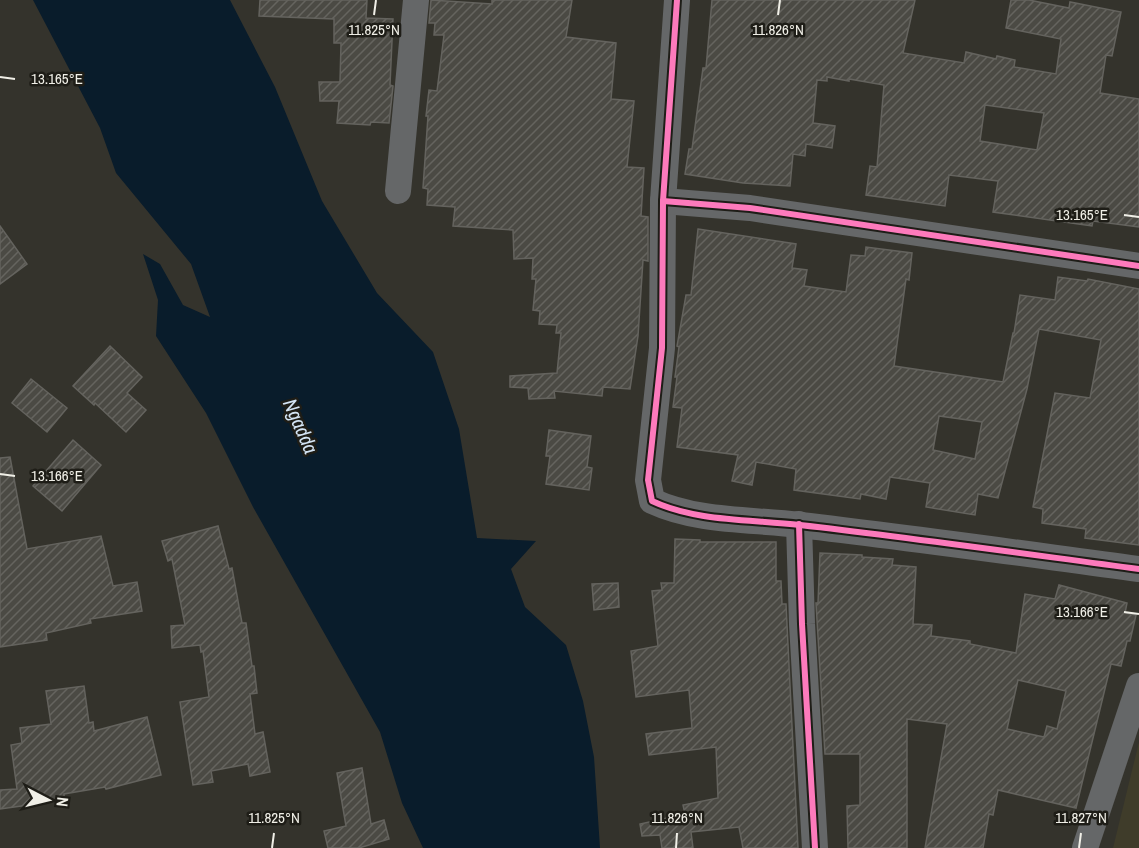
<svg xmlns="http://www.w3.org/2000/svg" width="1139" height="848" viewBox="0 0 1139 848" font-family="'Archivo Narrow',sans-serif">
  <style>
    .built { fill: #3f3c2a }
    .water { fill: #091c2b }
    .building { fill: url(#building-hatch); stroke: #64635e; stroke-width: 1.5; fill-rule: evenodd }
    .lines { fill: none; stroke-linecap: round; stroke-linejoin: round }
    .street { stroke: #656768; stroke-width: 26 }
    .cycleway-casing { stroke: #1e1d17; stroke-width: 10 }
    .cycleway { stroke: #fd7abc; stroke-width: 6 }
    .ticks { fill: none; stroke: #f0efe7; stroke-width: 2 }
    .labels { text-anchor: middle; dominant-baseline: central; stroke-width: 5; stroke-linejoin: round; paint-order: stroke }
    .water-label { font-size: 20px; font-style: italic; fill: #d3e4f4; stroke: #1e1d17 }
    .ticks-label { font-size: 15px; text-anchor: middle; fill: #f0efe7; stroke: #1e1d17; stroke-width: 5; stroke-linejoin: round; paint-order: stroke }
  </style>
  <defs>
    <pattern id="building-hatch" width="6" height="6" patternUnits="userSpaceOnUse" patternTransform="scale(1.5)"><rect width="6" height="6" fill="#4b4a44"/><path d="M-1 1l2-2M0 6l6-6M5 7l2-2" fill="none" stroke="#65645f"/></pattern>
  </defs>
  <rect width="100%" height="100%" fill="#34332c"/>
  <path class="built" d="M1139 742V848H1113Z"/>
  <path class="water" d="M33 0H230L275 87 322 201 377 293 433 352 459 429 477 538 536 541 511 569 525 607 566 645 583 701 594 757 600 848H423L402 803 380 732 253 507 206 413 156 336 158 300 143 254 160 264 183 305 210 317 191 264 116 173 100 128Z"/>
  <g class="building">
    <path d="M260 0H367L366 18 393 19 390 85 393 86 389 123 371 122 370 125 337 123 339 101H320L319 82H340L341 43H334V19L259 16Z"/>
    <path d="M431 0 492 4V0H572L566 37 616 43 611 99 634 101 627 167 644 168 641 216 648 217V261L643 260 638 336 630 389 603 387 602 396 554 391 555 398 529 399 528 388 510 387V376L557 373 561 333H556L557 325 539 324 540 311 533 310 536 279H532L533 258 514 259 513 230 453 226 455 207 427 205 428 189 423 188 428 116H426L429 90 437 91 444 35H434L435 23H429Z"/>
    <path d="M712 0H915L903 53 964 63 966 52 996 59 997 56 1015 60 1014 67 1056 74 1061 39 1006 28 1011 0H1029L1069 8 1070 2 1121 12 1112 56 1106 55 1100 93 1139 99V227L1093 221 1092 226 993 212 998 181 949 175 945 206 866 195 870 166 877 167 884 85 849 79V81L827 77V81L817 80 813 123 835 126 832 148 806 144 805 156 793 154 790 186 743 183 685 174 689 149H692L703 68H706ZM985 105 1044 113 1037 150 980 141Z"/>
    <path d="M0 226 27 264 0 284Z"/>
    <path d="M698 229 796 244 792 268 807 270 804 286 846 292 851 255 865 256 866 247 912 253 909 280 906 279 894 366 1003 382 1013 333H1014L1020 295 1055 300 1058 277 1087 281 1088 279 1139 289V545L1085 538 1086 529 1042 523 1043 509 1033 507 1055 393 1090 398 1101 340 1039 329 1027 389 998 498 978 494 975 515 926 507 930 483 890 477 886 499 861 494 860 499 794 490 796 469 756 462 752 485 732 481 738 455 677 447 682 408 673 407 677 377H675L679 347 677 346 686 295H691ZM939 416 982 422 975 459 933 450Z"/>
    <path d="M110 346 142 377 127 393 146 410 126 432 95 403 94 405 73 386Z"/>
    <path d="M31 379 67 408 47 432 12 403Z"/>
    <path d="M549 430 591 436 587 467 592 468 589 490 546 484 550 456H546Z"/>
    <path d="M73 440 101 465 62 511 33 486Z"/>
    <path d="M10 457 27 549 101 536 113 586 137 582 142 611 90 619 91 623 46 633 47 640 0 647V458Z"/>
    <path d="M218 526 229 569 232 568 242 623H246L252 666H254L257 693 250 694 255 734 263 732 270 772 250 776 248 764 211 771 213 782 193 785 180 702 209 697 203 651 201 652 200 645 172 648 171 626 185 625 172 559 168 561 162 541Z"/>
    <path d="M675 539 700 540V542H776V581H781L782 604H786L798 848H743L739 827 691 832 693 848H662L660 835 642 836 640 824 685 814 683 805 718 798 716 747 649 755 646 734 692 728 689 690 636 697 631 651 658 646 652 591 662 590 661 583H674Z"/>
    <path d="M820 553 862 555V557L893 559 892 565 916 567 913 624 932 625 931 636 970 641V644L1016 653 1025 594 1055 599 1059 585 1127 603 1125 613 1136 615 1130 641H1127L1121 666 1111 664 1076 808 998 790 993 815 989 814 983 848H925L947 724 907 719V848H848L847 806 860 805V754H825L816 603H818ZM1018 680 1066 691 1057 729 1047 726 1044 737 1007 729Z"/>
    <path d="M618 583 619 607 594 610 592 584Z"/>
    <path d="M84 686 89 723 93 722 94 731 147 717 161 775 106 789 105 787 64 794V800L0 809V790L17 789 11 745 22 743 20 728 51 724 46 691Z"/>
    <path d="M362 768 371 824 384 820 389 839 359 848H328L324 831 346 826 337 773Z"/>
  </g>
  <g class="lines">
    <g class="street">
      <path d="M677 0 663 201 662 348 648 480 652 501C697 522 751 519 800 525 913 538 1026 554 1139 569"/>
      <path d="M398 191 416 0"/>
      <path d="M663 201 750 208 1139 266"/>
      <path d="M799 524 802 624 815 848"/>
      <path d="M1085 848 1139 686"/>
    </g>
    <g class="cycleway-casing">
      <g id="cycleway">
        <path d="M677 0 663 201 662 348 648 480 652 501C697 522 751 519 800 525 913 538 1026 554 1139 569"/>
        <path d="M663 201 750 208 1139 266"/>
        <path d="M799 524 802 624 815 848"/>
      </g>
    </g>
    <use href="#cycleway" class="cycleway"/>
  </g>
  <path class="ticks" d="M374 15 376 0M778 15 780 0M0 77 15 79M1124 215 1139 217M0 474 15 476M1124 612 1139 614M272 848 274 833M676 848 677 833M1079 848 1081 833"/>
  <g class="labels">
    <g class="water-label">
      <text transform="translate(301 426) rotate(66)">Ngadda</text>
    </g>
  </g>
  <g class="ticks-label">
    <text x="374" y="35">11.825°N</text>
    <text x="778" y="35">11.826°N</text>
    <text x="57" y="84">13.165°E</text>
    <text x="1082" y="220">13.165°E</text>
    <text x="57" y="481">13.166°E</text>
    <text x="1082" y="617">13.166°E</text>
    <text x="274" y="823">11.825°N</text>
    <text x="677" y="823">11.826°N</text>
    <text x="1081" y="823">11.827°N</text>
  </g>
  <g transform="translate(48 800) rotate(97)" stroke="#1e1d17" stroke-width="4.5" paint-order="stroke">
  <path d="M0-4.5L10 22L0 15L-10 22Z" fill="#f0efe7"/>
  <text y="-9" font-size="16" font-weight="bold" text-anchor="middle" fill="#f0efe7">N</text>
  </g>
</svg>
